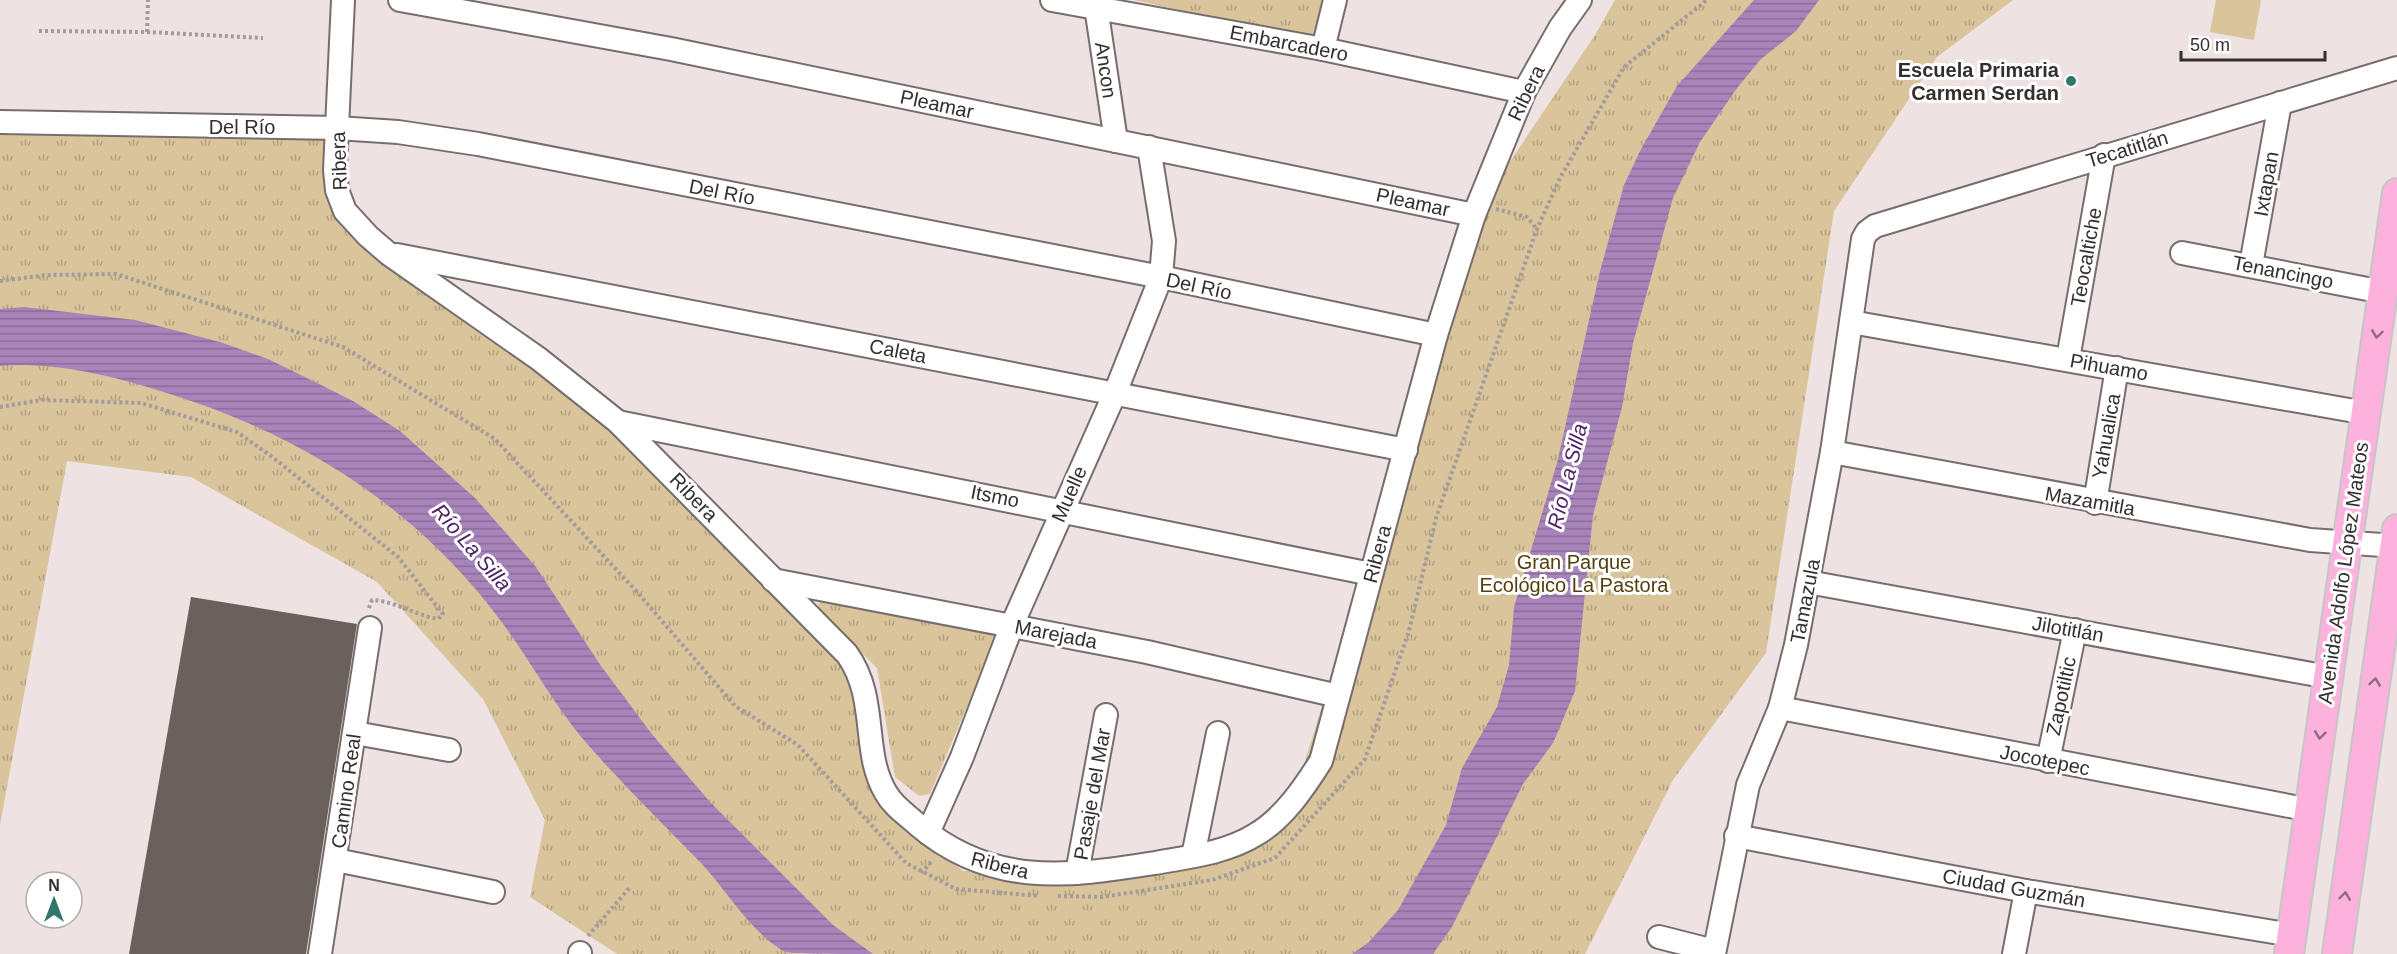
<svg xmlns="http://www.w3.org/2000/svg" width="2397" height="954" viewBox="0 0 2397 954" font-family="Helvetica,sans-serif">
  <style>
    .green { fill: #d9c49b }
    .park { fill: url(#park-tufts) }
    .water { fill: url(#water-rules) }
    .building { fill: #6a615c }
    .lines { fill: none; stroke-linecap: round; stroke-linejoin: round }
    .minor-casing { stroke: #786d6d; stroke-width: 26 }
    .major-casing { stroke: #c6c5c5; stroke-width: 32 }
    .path { stroke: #a49b9b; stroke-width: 4; stroke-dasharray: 3 3; stroke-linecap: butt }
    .minor { stroke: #fff; stroke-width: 22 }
    .major { stroke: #fdb2dd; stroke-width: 28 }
    .oneway { stroke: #8e6a7d }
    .poi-dot { fill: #31766a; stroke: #fff; stroke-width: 2 }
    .labels { text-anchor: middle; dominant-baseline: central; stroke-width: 6; stroke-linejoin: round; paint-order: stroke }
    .street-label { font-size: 20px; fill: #342f2f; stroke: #fff }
    .poi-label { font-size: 20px; font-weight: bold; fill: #342f2f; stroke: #fff; text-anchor: end }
    .park-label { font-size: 20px; fill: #543e0d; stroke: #fff }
    .water-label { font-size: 21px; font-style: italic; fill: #4f2264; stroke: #fff }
  </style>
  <defs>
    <pattern id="park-tufts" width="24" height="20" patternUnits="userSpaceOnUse" patternTransform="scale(1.5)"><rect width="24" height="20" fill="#d9c49b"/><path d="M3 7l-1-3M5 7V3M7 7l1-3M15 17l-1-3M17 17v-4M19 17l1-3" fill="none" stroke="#b1a07f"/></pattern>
    <pattern id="water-rules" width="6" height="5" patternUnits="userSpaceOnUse" patternTransform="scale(1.5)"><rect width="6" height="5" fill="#a784ba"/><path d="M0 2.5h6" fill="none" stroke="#896c98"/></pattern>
  </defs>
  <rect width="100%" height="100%" fill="#efe2e2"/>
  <path class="green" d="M2216 0H2261L2254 40 2210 32Z"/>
  <g class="park">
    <path d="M1134 0H1325L1319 30 1308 38Z"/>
    <path d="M1615 0H2013L1937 57 1834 211 1766 653 1673 780 1585 954H617L530 897 545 820 483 699 377 582 191 477 67 461 0 825V122L337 128 345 211 539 359 847 654 879 777 940 853 963 871 1077 873 1238 844 1293 800 1474 215 1595 35Z"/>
    <path d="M823 599 990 628 996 638 930 794 919 796 895 777 877 668 820 611 818 604Z"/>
  </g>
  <g class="water">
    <path d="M1754 0H1819L1796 31 1761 59 1737 88 1700 142 1673 198 1633 343 1622 407 1593 515 1575 691 1553 743 1523 784 1452 927 1433 954H1352L1368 943 1398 910 1446 825 1462 768 1497 707 1509 665 1514 607 1557 463 1600 271 1624 185 1640 151 1677 86Z"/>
    <path d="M24 307 135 320 220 342 268 359 309 379 353 401 400 431 475 498 536 567 601 666 651 733 710 802 833 925 873 954C857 954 795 954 785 952 750 932 728 892 701 863 661 822 620 782 582 738 554 704 532 664 506 628 423 512 305 436 170 394 117 377 55 361 0 366V309Z"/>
  </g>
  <path class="building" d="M191 597 357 624 306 954H129Z"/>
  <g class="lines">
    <g class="minor-casing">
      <g id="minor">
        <path d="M343 0 335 170 337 190 345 211 368 236 389 254 539 359 618 422 847 654C879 699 861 752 886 793 893 806 907 815 918 825 991 887 1066 877 1155 863 1188 857 1226 853 1255 835 1283 819 1304 788 1321 761L1436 335 1474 215 1524 92 1560 28 1580 0"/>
        <path d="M400 0 671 49 1474 215"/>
        <path d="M1052 0 1323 49 1524 92"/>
        <path d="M1095 0 1116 141"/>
        <path d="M1323 49 1335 0"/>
        <path d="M0 122 337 128 398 132 478 144 1161 277 1436 335"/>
        <path d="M2182 253 2383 292"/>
        <path d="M397 255 1406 450"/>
        <path d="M2251 265 2280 103"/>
        <path d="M1851 322 2366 413"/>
        <path d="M2068 359 2104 155"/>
        <path d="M618 422 1371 574"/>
        <path d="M1832 452 2310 540 2397 546"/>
        <path d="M2095 503 2117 368"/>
        <path d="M773 580 1147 652 1338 696"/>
        <path d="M1808 582 2328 677"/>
        <path d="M1780 708 2310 810"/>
        <path d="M355 733 449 750"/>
        <path d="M2048 761 2075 630"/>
        <path d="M928 833 962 757 1012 625 1115 393 1161 277 1164 241 1149 147"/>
        <path d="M1736 836 2026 891 2292 935"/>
        <path d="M1193 856 1218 733"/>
        <path d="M336 860 493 892"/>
        <path d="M1077 873 1106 715"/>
        <path d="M1659 937 1714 951"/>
        <path d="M320 954 370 628"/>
        <path d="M580 954V953"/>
        <path d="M1714 954 1748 785 1780 708 1796 645 1832 452 1863 239 1867 232 1875 226 2397 68"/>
        <path d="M2014 954 2026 891"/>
      </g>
    </g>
    <g class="major-casing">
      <g id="major">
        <path d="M2289 954 2397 193"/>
        <path d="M2337 954 2397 529"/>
      </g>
    </g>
    <g class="path">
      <path d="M39 31 147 32 263 38"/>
      <path d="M147 32 148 0"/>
      <path d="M1496 209 1527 217 1537 229"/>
      <path d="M0 281 47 275 116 274 343 347 495 439 638 593 735 706 798 745 906 863 956 889 1039 896"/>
      <path d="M0 407 42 400 141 403 237 432 271 456 398 557 443 614 438 619C415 615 395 601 372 600L368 610"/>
      <path d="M921 873 933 860"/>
      <path d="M1058 896 1102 897 1212 880 1275 858 1365 759 1409 631 1436 518 1537 229 1560 178 1624 67 1707 0"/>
      <path d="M588 936 631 886"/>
    </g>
    <use href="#minor" class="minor"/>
    <use href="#major" class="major"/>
  </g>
  <defs><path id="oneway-chevron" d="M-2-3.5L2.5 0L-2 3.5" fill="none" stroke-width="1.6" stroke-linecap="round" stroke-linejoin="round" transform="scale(1.5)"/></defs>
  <g class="oneway">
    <use href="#oneway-chevron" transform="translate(2377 334) rotate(98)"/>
    <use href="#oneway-chevron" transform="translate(2375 682) rotate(-82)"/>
    <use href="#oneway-chevron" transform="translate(2320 735) rotate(97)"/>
    <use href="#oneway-chevron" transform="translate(2345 896) rotate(-82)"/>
  </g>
  <circle class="poi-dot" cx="2071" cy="81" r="6"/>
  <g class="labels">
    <g class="street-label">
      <text transform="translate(1289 43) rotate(11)">Embarcadero</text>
      <text transform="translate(1106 70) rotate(82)">Ancon</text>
      <text transform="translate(1526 93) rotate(-64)">Ribera</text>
      <text transform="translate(937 104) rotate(12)">Pleamar</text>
      <text x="242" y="127">Del Río</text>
      <text transform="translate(2127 149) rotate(-17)">Tecatitlán</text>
      <text transform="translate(339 161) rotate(-92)">Ribera</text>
      <text transform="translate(2266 184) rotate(-80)">Ixtapan</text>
      <text transform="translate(722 192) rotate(11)">Del Río</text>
      <text transform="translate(1413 202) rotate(12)">Pleamar</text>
      <text transform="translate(2086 257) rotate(-80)">Teocaltiche</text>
      <text transform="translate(2283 272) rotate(11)">Tenancingo</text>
      <text transform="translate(1199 286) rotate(12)">Del Río</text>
      <text transform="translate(898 351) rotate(11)">Caleta</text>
      <text transform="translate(2109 367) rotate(10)">Pihuamo</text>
      <text transform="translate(2106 436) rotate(-80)">Yahualica</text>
      <text transform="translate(1069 494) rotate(-66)">Muelle</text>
      <text transform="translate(995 496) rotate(11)">Itsmo</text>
      <text transform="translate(694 497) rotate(46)">Ribera</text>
      <text transform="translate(2090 501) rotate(10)">Mazamitla</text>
      <text transform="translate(1377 554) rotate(-75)">Ribera</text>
      <text transform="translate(2343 573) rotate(-82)">Avenida Adolfo López Mateos</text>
      <text transform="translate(1805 601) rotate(-79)">Tamazula</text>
      <text transform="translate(2068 629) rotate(10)">Jilotitlán</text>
      <text transform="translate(1056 634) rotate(11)">Marejada</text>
      <text transform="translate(2061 696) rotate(-78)">Zapotiltic</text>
      <text transform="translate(2045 760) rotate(11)">Jocotepec</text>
      <text transform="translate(346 791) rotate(-82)">Camino Real</text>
      <text transform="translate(1092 794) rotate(-80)">Pasaje del Mar</text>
      <text transform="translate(1000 865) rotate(14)">Ribera</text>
      <text transform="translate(2014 888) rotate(10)">Ciudad Guzmán</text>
    </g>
    <g class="poi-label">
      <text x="2059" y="70">Escuela Primaria<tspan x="2059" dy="23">Carmen Serdan</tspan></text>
    </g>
    <g class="park-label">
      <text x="1574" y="562">Gran Parque<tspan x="1574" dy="23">Ecológico La Pastora</tspan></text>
    </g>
    <g class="water-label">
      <text transform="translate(1567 476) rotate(-76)">Río La Silla</text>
      <text transform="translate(472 547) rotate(49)">Río La Silla</text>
    </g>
  </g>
  <g transform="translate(54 900)"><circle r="28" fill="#ffffff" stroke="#aeacac" stroke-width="1.5"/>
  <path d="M0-4.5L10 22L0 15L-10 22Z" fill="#31766a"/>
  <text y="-9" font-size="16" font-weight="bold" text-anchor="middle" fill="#342f2f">N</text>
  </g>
  <path d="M2181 51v9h144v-9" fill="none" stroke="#342f2f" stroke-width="3"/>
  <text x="2190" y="51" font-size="18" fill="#342f2f" stroke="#ffffff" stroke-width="4.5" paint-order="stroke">50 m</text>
</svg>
